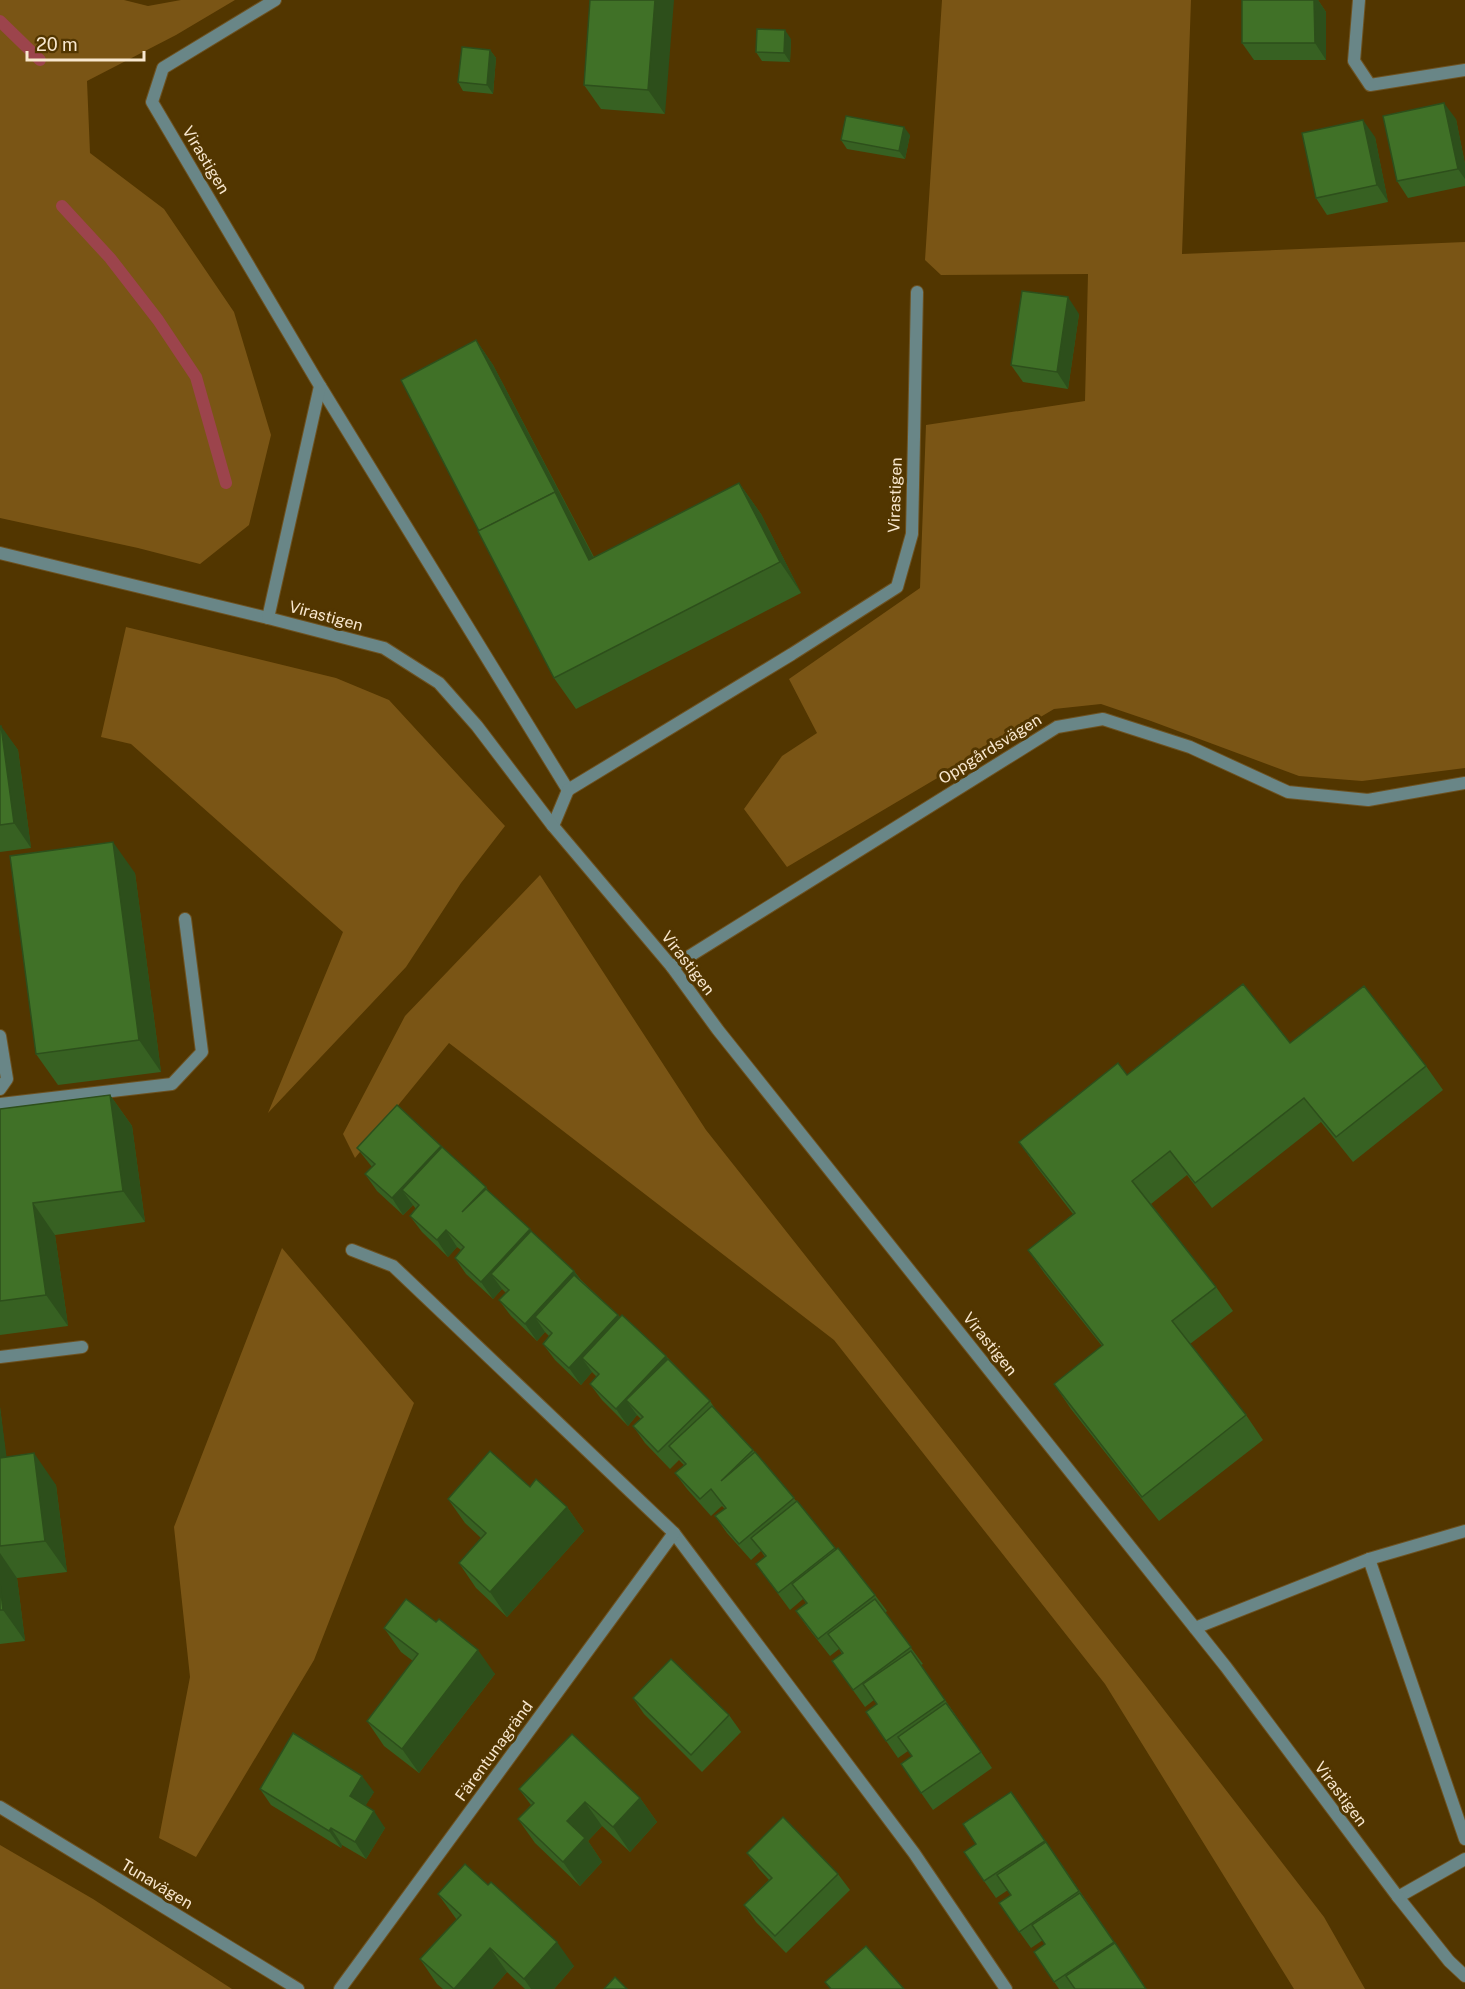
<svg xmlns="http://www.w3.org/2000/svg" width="1465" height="1989" viewBox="0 0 1465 1989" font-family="'Public Sans',sans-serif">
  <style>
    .green { fill: #7a5515 }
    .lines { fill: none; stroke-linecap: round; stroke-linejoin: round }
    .stream { stroke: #9c444c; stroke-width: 12 }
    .lane-casing { stroke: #6d5221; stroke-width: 14 }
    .street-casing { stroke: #6d5221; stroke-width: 14 }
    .lane { stroke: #698687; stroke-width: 12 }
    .street { stroke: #698687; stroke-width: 12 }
    .wall { fill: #376122 }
    .shaded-wall { fill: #2d4f1b }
    .building { fill: #407127; stroke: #2d4f1b; stroke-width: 1.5 }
    .labels { text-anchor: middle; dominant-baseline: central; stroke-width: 6; stroke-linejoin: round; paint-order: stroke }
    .street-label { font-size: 16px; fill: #f8e7ce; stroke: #523600 }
  </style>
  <rect width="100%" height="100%" fill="#523600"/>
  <g class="green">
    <path d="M0 0H124L148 6 181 0H235L176 35 87 81 90 153 164 209 234 312 271 435 249 525 200 564 138 548 0 518Z"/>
    <path d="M942 0H1191L1182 254 1465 242V768L1362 781 1299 776 1151 721 1101 704 1054 709 787 867 744 809 782 756 817 733 789 679 920 588 926 425 1085 401 1088 274 941 275 925 260Z"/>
    <path d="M126 627 336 678 389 700 505 826 461 883 406 967 268 1113 343 932 131 744 101 737Z"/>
    <path d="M540 875 706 1130 1144 1684 1324 1917 1365 1989H1294L1105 1684 834 1340 449 1043 355 1158 343 1134 405 1016Z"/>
    <path d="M282 1248 414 1403 314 1660 196 1857 159 1838 190 1677 174 1527Z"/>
    <path d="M0 1845 93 1899 232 1989H0Z"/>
  </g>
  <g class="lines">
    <g class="stream">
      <path d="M0 21 40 60"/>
      <path d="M62 206 110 258 158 320 196 377 226 483"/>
    </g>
    <g class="lane-casing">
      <g id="lane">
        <path d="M320 386 568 790"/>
        <path d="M568 790 792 654 897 587 912 534 917 292"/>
        <path d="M553 826 568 790"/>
        <path d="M0 1036 7 1079 0 1089"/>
        <path d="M0 1104 172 1084 202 1052 185 919"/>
        <path d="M0 1357 82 1347"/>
        <path d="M1369 1559 1465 1839"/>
        <path d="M1195 1628 1369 1559 1465 1531"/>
        <path d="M1398 1897 1465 1859"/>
      </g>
    </g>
    <g class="street-casing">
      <g id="street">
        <path d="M1359 0 1354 61 1370 85 1465 70"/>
        <path d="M0 553 268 618 384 648 439 683 477 726 553 826 672 967 718 1030 1226 1667 1398 1897 1449 1961 1465 1976"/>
        <path d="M268 618 320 386 152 102 163 68 275 0"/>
        <path d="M672 967 1057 727 1103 719 1190 747 1288 792 1368 800 1465 783"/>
        <path d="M352 1250 393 1266 674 1533 914 1853 1006 1989"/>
        <path d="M0 1807 298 1989"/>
        <path d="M340 1989 674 1533"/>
      </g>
    </g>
    <use href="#lane" class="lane"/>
    <use href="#street" class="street"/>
  </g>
  <g class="wall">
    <path d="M590 0 665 114 601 109 584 85Z"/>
    <path d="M1242 0H1318L1326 12V60H1254L1242 43Z"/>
    <path d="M791 39 790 62 762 61 756 52Z"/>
    <path d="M490 50 496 58 493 94 463 91 458 82Z"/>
    <path d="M1456 119 1465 164V186L1408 198 1397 181Z"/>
    <path d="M910 135 905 159 847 149 841 140Z"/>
    <path d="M1375 137 1388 202 1327 215 1316 198Z"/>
    <path d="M1079 314 1068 389 1023 382 1011 365Z"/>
    <path d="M476 340 493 365 594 557 739 483 761 514 801 593 576 709 554 678Z"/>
    <path d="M0 726 18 750 31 848 0 852Z"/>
    <path d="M135 873 161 1072 58 1085 36 1054Z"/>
    <path d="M1290 1043 1426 1066 1443 1090 1353 1162 1321 1122 1212 1208 1187 1175 1151 1204 1216 1287 1233 1311 1190 1344 1246 1415 1263 1440 1159 1521 1071 1409 1054 1384 1102 1346 1045 1274 1028 1250 1073 1214 1036 1166 1019 1142 1127 1075Z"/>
    <path d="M110 1095 132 1126 145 1222 55 1235 68 1326 0 1335V1109Z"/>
    <path d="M442 1147 486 1187 489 1192 574 1271 581 1280 620 1317 666 1356 710 1401 718 1413 753 1450 797 1502V1501L836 1550 875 1595 887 1611 885 1613 923 1664 921 1665 992 1768 933 1810 901 1764 912 1756 908 1751 898 1758 866 1712 877 1704 874 1700 865 1707 832 1661 842 1654 839 1649 830 1656 808 1628 796 1611 806 1603 803 1599 790 1610 756 1564 765 1557 761 1551 751 1560 727 1533 715 1516 725 1509 722 1506 711 1516 687 1489 675 1473 684 1465 679 1460 670 1469 645 1443 633 1426 641 1419 637 1415 628 1426 602 1400 590 1384 597 1377 592 1372 581 1385 555 1360 543 1344 549 1336 545 1332 537 1341 511 1316 499 1300 506 1293 502 1289 493 1299 466 1274 455 1258 461 1250 457 1247 448 1257 422 1232 410 1216 416 1209 413 1205 403 1215 377 1191 365 1174 372 1167 357 1148Z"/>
    <path d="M0 1407 6 1457 56 1485 67 1572 17 1578 25 1641 0 1644Z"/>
    <path d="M530 1487 567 1507 584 1531 507 1617 476 1588 459 1563 481 1538 465 1523 448 1499Z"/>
    <path d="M436 1622 495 1674 419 1773 384 1746 367 1721 413 1661 401 1652 384 1628Z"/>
    <path d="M633 1698 729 1715 741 1732 702 1772 644 1714Z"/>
    <path d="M260 1789 374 1792 365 1806 385 1828 366 1859 342 1845 341 1848 271 1805Z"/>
    <path d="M519 1789 640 1798 657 1822 630 1852 602 1826 588 1841 602 1862 580 1886 535 1843 518 1819 531 1805Z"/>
    <path d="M1011 1792 1058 1859 1146 1989H1059L1034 1952 1045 1944 1043 1940 1031 1948 999 1903 1011 1895 1008 1890 996 1898 984 1881 976 1844Z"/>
    <path d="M747 1853 838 1874 850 1890 786 1953 756 1922 744 1905 769 1880 759 1869Z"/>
    <path d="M438 1894 574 1966 554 1989H525L507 1972 492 1989H443L437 1984 420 1959 457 1920Z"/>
  </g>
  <g class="shaded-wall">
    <path d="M655 0H674L665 114 648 90Z"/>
    <path d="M1314 0H1318L1326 12V60L1315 43Z"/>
    <path d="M785 30 791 39 790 62 784 53Z"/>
    <path d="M490 50 496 58 493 94 487 85Z"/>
    <path d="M1444 103 1456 119 1465 164V179L1458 169Z"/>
    <path d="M1363 120 1375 137 1388 202 1377 185Z"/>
    <path d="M904 127 910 135 905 159 899 151Z"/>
    <path d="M1068 297 1079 314 1068 389 1057 372Z"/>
    <path d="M476 340 493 365 611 591 589 560Z"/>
    <path d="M739 483 761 514 801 593 780 562Z"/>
    <path d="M1 726 18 750 31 848 14 823Z"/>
    <path d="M113 842 135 873 161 1072 139 1040Z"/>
    <path d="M110 1095 132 1126 145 1222 123 1191Z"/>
    <path d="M441 1146 452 1162 402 1190 413 1205 403 1215 392 1198Z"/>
    <path d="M33 1203 55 1235 68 1326 46 1295Z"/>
    <path d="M530 1229 541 1245 491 1274 502 1289 493 1299 481 1282Z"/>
    <path d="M446 1230 457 1247 448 1257 437 1240Z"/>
    <path d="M574 1271 586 1288 535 1317 545 1332 537 1341 525 1324Z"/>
    <path d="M618 1315 630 1331 582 1358 592 1372 581 1385 569 1368Z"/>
    <path d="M666 1356 677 1373 626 1400 637 1415 628 1426 616 1409Z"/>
    <path d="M0 1407 11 1491 0 1476Z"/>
    <path d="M34 1453 56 1485 67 1572 45 1541Z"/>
    <path d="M567 1507 584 1531 507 1617 490 1592Z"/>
    <path d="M0 1553 17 1578 25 1641 3 1610 0 1584Z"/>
    <path d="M478 1650 495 1674 419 1773 402 1749Z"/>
    <path d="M362 1776 374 1792 361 1813 350 1796Z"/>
    <path d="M640 1798 657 1822 630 1852 613 1827Z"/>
    <path d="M585 1802 602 1826 588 1841 602 1862 580 1886 563 1862 567 1821Z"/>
    <path d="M374 1811 385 1828 366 1859 355 1842Z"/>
    <path d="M331 1828 342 1845 341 1848 329 1831Z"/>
    <path d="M557 1942 574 1966 554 1989H531L524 1979Z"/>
    <path d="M490 1948 507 1972 492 1989H454Z"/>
  </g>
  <g class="building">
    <path d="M590 0H655L648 90 584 85Z"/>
    <path d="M1242 0H1314L1315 43H1242Z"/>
    <path d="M757 29 785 30 784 53 756 52Z"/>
    <path d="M462 47 490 50 487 85 458 82Z"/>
    <path d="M1444 103 1458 169 1397 181 1383 116Z"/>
    <path d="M846 116 904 127 899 151 841 140Z"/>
    <path d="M1363 120 1377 185 1316 198 1302 133Z"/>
    <path d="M1022 291 1068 297 1057 372 1011 365Z"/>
    <path d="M476 340 559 499 555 492 479 531 401 380Z"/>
    <path d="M739 483 780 562 554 678 478 531 555 492 589 560Z"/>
    <path d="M0 726H1L14 823 0 825Z"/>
    <path d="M113 842 139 1040 36 1054 10 856Z"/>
    <path d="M1243 984 1290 1043 1364 986 1426 1066 1336 1137 1304 1098 1195 1183 1170 1151 1132 1181 1216 1287 1172 1321 1246 1415 1142 1497 1054 1384 1103 1345 1028 1250 1075 1213 1019 1142 1118 1063 1127 1075Z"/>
    <path d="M110 1095 123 1191 33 1203 46 1295 0 1301V1109Z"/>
    <path d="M397 1105 441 1146 392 1198 365 1174 375 1164 357 1148Z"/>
    <path d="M442 1147 486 1187 462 1212 486 1189 530 1229 481 1282 455 1258 464 1247 446 1230 437 1240 410 1216 419 1205 402 1190Z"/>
    <path d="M531 1231 574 1271 525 1324 499 1300 509 1290 491 1274Z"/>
    <path d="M574 1275 618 1315 569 1368 543 1344 552 1333 535 1317Z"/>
    <path d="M622 1315 666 1356 616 1409 590 1384 599 1374 582 1358Z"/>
    <path d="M668 1359 710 1401 658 1452 633 1426 643 1417 626 1400Z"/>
    <path d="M712 1406 753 1450 721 1481 755 1452 794 1498 739 1544 715 1516 726 1508 711 1489 700 1499 675 1473 686 1464 669 1446Z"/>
    <path d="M490 1451 530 1487 536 1479 567 1507 490 1592 459 1563 486 1533 448 1499Z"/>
    <path d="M34 1453 45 1541 0 1546V1458Z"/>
    <path d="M797 1501 835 1548 778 1593 756 1564 766 1556 751 1538Z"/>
    <path d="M838 1548 875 1595 818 1639 796 1611 807 1603 792 1584Z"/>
    <path d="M0 1584 3 1610H0Z"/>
    <path d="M406 1599 436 1622 439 1619 478 1650 402 1749 367 1721 418 1654 384 1628Z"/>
    <path d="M875 1599 911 1647 853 1690 832 1661 843 1653 828 1634Z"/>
    <path d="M911 1651 945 1700 886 1741 866 1712 877 1704 863 1684Z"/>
    <path d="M671 1659 729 1715 691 1755 633 1698Z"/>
    <path d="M946 1703 981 1752 921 1793 901 1764 912 1756 898 1737Z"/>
    <path d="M293 1733 362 1776 350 1796 374 1811 355 1842 331 1828 329 1831 260 1789Z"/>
    <path d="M572 1734 640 1798 613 1827 585 1802 567 1821 585 1838 563 1862 518 1819 534 1803 519 1789Z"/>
    <path d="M1011 1792 1045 1841 984 1881 964 1852 976 1844 963 1824Z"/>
    <path d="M783 1817 838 1874 775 1936 744 1905 772 1878 747 1853Z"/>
    <path d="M1046 1842 1079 1891 1019 1932 999 1903 1011 1895 997 1875Z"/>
    <path d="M465 1864 488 1885 491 1882 557 1942 524 1979 490 1948 454 1989 420 1959 461 1915 438 1894Z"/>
    <path d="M1080 1893 1114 1942 1054 1982 1034 1952 1045 1944 1032 1925Z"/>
    <path d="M1115 1943 1146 1989H1075L1066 1976Z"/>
    <path d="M866 1946 904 1989H831L825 1982Z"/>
    <path d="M615 1977 627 1989H604Z"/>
  </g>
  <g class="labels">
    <g class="street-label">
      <text transform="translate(206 160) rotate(59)">Virastigen</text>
      <text transform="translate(895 495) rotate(-88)">Virastigen</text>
      <text transform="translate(326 616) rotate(15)">Virastigen</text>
      <text transform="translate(990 749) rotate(-32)">Oppgårdsvägen</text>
      <text transform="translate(688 963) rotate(52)">Virastigen</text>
      <text transform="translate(990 1344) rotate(51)">Virastigen</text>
      <text transform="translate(494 1751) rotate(-54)">Färentunagränd</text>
      <text transform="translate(1341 1794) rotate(53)">Virastigen</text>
      <text transform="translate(157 1884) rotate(31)">Tunavägen</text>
    </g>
  </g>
  <path d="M27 51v9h117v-9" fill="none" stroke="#f8e7ce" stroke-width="3"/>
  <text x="36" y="51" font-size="18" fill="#f8e7ce" stroke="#523600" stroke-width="4.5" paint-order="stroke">20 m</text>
</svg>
